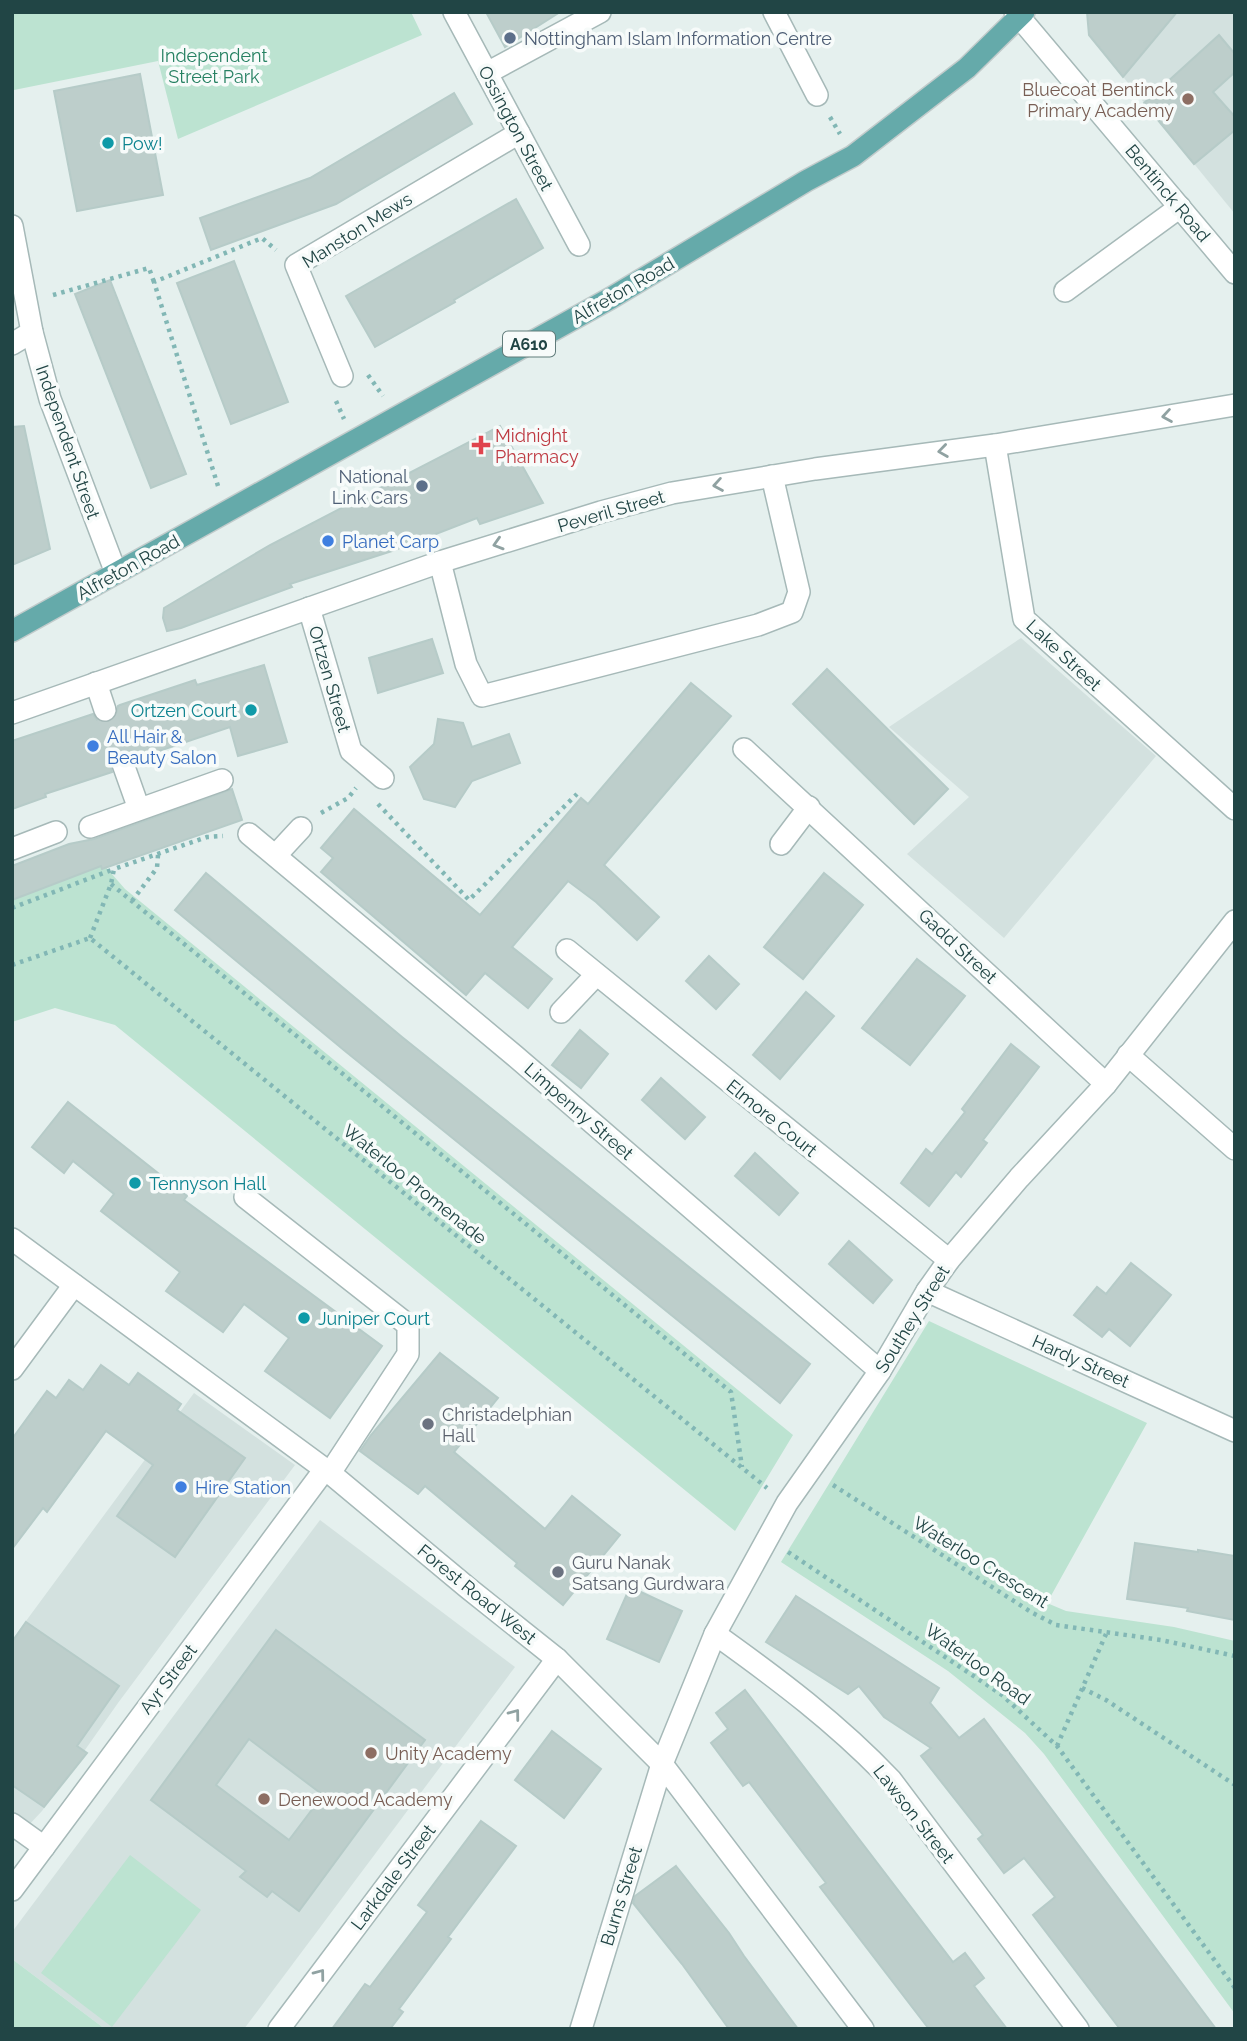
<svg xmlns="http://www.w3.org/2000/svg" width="1247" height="2041" viewBox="0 0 1247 2041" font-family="Raleway,sans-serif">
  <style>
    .built { fill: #d3e1df }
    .green { fill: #bce3d1 }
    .building { fill: #bdcecb; stroke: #b6cbc8; stroke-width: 2; fill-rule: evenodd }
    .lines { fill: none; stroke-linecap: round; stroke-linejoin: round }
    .minor-tunnel { stroke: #bececc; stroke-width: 21; stroke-dasharray: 21 10; stroke-linecap: butt }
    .minor-casing { stroke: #a6b9b8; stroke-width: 24 }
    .major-casing { stroke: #c1cbcb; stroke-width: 24 }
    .path { stroke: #82b7b5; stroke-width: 4.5; stroke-dasharray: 3.5 5; stroke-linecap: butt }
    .minor { stroke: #fff; stroke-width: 21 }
    .major { stroke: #65aaaa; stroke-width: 21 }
    .oneway { stroke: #90a2a2 }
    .service-dot { fill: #5c6f8a; stroke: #f7fbfa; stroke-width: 2.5 }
    .education-dot { fill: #8d6e63; stroke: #f7fbfa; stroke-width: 2.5 }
    .culture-dot { fill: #0f9aa8; stroke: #f7fbfa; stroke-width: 2.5 }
    .health-dot { fill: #e0444e; stroke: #f7fbfa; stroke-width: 2.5 }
    .shop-dot { fill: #3f7fe0; stroke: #f7fbfa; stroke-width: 2.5 }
    .worship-dot { fill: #6b7280; stroke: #f7fbfa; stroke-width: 2.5 }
    .labels { text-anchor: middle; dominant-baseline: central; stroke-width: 7; stroke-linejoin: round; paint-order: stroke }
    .shield { fill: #f7fbfa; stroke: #617c7b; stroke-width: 2 }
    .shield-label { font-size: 16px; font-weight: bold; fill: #214545 }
    .service-label { font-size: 18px; fill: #4e5e75; stroke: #f7fbfa; text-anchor: start }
    .park-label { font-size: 18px; fill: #268162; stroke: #f7fbfa }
    .education-label { font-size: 18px; fill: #785e54; stroke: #f7fbfa; text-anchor: start }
    .street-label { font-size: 18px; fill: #214545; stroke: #f7fbfa }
    .culture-label { font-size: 18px; fill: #0d838f; stroke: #f7fbfa; text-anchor: start }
    .health-label { font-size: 18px; fill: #be3a42; stroke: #f7fbfa; text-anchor: start }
    .shop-label { font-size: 18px; fill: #366cbe; stroke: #f7fbfa; text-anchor: start }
    .worship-label { font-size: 18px; fill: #5b616d; stroke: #f7fbfa; text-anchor: start }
  </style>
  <rect width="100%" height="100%" fill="#e5f0ee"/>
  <g class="built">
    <path d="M1087 12H1235V214L1089 35Z"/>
    <path d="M1021 638 1156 756 1004 938 907 854 969 797 889 727Z"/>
    <path d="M194 1393 295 1465 118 1703 42 1811 12 1843V1640Z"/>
    <path d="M320 1520 515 1667 244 2029H105L12 1959V1932Z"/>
  </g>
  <g class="green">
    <path d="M12 12H411L422 35 178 139 158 61 14 90 12 81Z"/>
    <path d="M104 865 125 889 793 1435 735 1531 115 1025 55 1008 12 1022V900Z"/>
    <path d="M929 1321 1147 1423 1047 1603 1066 1611 1174 1627 1235 1641V2014L1044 1754 1025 1733 948 1671 781 1562Z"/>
    <path d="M130 1855 201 1910 112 2027 41 1973Z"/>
    <path d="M12 1959 105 2029H12Z"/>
  </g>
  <g class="building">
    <path d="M486 12H560L505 47Z"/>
    <path d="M1087 12H1177L1123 77 1089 35Z"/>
    <path d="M1219 35 1235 54V72L1213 92 1235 117V130L1194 164 1144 103Z"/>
    <path d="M140 74 163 195 77 211 54 91Z"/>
    <path d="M454 93 472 124 336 204 211 250 200 218 310 178Z"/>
    <path d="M516 199 543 248 454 300 455 302 375 347 346 296Z"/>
    <path d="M234 261 288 402 231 424 177 283Z"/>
    <path d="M110 280 186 474 151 488 75 294Z"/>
    <path d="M24 426 50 549 12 565V427Z"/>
    <path d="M500 426 543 503 480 524 477 518 392 551 290 584 292 587 181 628 167 631 163 618 164 608 270 545Z"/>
    <path d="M432 639 443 673 378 693 369 658Z"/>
    <path d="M264 665 287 742 238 756 230 727 135 759 131 754 119 751 110 761 112 772 45 794 46 797 12 809V741L93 714 97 720 108 723 115 718 118 706 120 705 195 680 197 685Z"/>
    <path d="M827 669 948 789 914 824 793 704Z"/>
    <path d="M691 683 731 716 604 865 659 917 637 940 596 902 568 881 512 947 552 979 528 1008 485 973 466 995 321 872 333 858 321 848 354 809 480 915 581 798 588 804Z"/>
    <path d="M438 719 463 723 472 747 509 734 520 763 472 781 455 807 424 799 410 767 434 744Z"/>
    <path d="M232 789 242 820 102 869 101 866 12 900V866L69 844 94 839Z"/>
    <path d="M206 873 402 1037 810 1364 780 1403 345 1051 175 910Z"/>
    <path d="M824 873 863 905 803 979 764 947Z"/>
    <path d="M709 956 739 984 716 1009 686 981Z"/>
    <path d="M917 959 965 996 910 1065 862 1028Z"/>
    <path d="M806 992 834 1016 780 1079 753 1055Z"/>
    <path d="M580 1030 608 1054 581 1088 552 1065Z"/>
    <path d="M1011 1044 1039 1067 983 1140 987 1143 961 1177 956 1172 929 1206 901 1183 926 1149 932 1154 965 1112 962 1109Z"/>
    <path d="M661 1078 705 1117 685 1139 642 1100Z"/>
    <path d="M68 1102 187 1196 184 1200 382 1346 330 1418 265 1371 289 1338 244 1304 223 1332 166 1291 180 1272 101 1211 114 1194 73 1161 64 1173 32 1147Z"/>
    <path d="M755 1153 798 1193 779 1215 735 1176Z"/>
    <path d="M849 1241 892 1280 873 1303 829 1264Z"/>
    <path d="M1131 1263 1171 1295 1130 1346 1109 1329 1102 1337 1074 1315 1097 1287 1106 1294Z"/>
    <path d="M440 1353 498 1398 454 1452 545 1529 572 1496 620 1535 563 1605 515 1566 517 1563 425 1486 418 1494 360 1451 371 1435Z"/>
    <path d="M101 1365 129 1385 138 1373 181 1404 177 1410 245 1458 175 1557 117 1516 153 1465 106 1431 47 1512 43 1508 12 1549V1439L47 1391 56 1398 69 1380 83 1390Z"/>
    <path d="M1135 1543 1198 1552V1550L1235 1556V1620L1187 1611 1188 1608 1127 1599Z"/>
    <path d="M630 1587 682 1611 659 1662 607 1639Z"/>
    <path d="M796 1596 939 1688 930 1703 959 1738 984 1719 1216 2029H1120L1033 1915 1055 1897 1024 1858 1004 1873 978 1839 983 1835 921 1756 931 1748 884 1717 859 1686 848 1694 766 1642Z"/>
    <path d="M26 1622 119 1686 77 1746 87 1753 44 1807 12 1785V1642Z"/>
    <path d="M276 1630 425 1740 299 1911 272 1891 267 1897 240 1877 246 1871 151 1800ZM249 1739 323 1795 289 1840 216 1785Z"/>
    <path d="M745 1690 953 1962 965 1953 984 1978 974 1986 1007 2029H929L820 1887 826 1883 749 1782 743 1786 711 1743 728 1729 716 1713Z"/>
    <path d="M552 1731 601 1769 564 1818 515 1780Z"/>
    <path d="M481 1821 516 1846 448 1937 451 1939 399 2009 403 2012 390 2029H332L365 1984 370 1987 427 1912 418 1905Z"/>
    <path d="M676 1866 729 1933 744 1956 798 2029H729L682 1964 633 1903 635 1896Z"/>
  </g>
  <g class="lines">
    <path class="minor-tunnel" d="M105 710 123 764"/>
    <g class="minor-casing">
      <g id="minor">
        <path d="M454 12 579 245"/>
        <path d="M774 12 817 95"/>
        <path d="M1015 12 1235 273"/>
        <path d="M487 73 600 12"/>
        <path d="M12 226 32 332 50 399 116 573"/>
        <path d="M1065 291 1180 207"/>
        <path d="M12 344 32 332"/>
        <path d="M342 376 296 265 519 133"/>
        <path d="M995 445 1024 619 1235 809"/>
        <path d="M440 562 466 664 482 696 758 625 792 612 799 592 772 476"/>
        <path d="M309 608 351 751 383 778"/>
        <path d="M96 683 105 710"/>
        <path d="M12 713 440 562 601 512 672 493 815 469 995 445 1235 405"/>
        <path d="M744 749 1106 1084"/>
        <path d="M123 764 139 809"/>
        <path d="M90 827 222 780"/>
        <path d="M249 834 515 1056 880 1371"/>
        <path d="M781 844 809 807"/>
        <path d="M12 849 56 832"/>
        <path d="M276 855 301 828"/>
        <path d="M567 950 949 1260"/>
        <path d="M561 1012 596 975"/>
        <path d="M1128 1055 1235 1149"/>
        <path d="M245 1197 408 1325V1354L330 1473"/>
        <path d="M12 1239 330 1473 468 1588 557 1659 662 1764 863 2029"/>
        <path d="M927 1291 1235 1431"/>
        <path d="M12 1369 74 1285"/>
        <path d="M715 1634C778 1679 838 1724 891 1780L1078 2029"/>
        <path d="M12 1824 44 1847"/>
        <path d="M12 1890 325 1469"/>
        <path d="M279 2029 557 1659"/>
        <path d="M581 2029 662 1764 715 1634 787 1503 880 1371 927 1291 949 1260 1019 1178 1106 1084 1235 921"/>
      </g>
    </g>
    <g class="major-casing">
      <path id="major" d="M12 631 611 298 806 181 853 156 967 68 1024 12"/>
    </g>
    <g class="path">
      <path d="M830 117 840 134"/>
      <path d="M53 295 149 268 154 282"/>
      <path d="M368 375 383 396"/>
      <path d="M336 401 344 419"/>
      <path d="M218 486 154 282 262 238 276 250"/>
      <path d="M378 804 469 900 577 794"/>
      <path d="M321 813 348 798 356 788"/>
      <path d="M111 884 731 1392 742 1467"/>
      <path d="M132 901 157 868 158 855"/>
      <path d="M12 908 114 869"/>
      <path d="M90 938 111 884 114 869 207 837 223 836"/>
      <path d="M12 965 90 938 767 1488"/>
      <path d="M833 1485 1031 1612 1056 1625 1161 1640 1235 1656"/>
      <path d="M788 1552 1002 1695 1057 1746 1235 1988"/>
      <path d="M1082 1688 1106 1700 1235 1785"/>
      <path d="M1057 1746 1106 1634"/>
    </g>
    <use href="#minor" class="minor"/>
    <use href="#major" class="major"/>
  </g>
  <defs><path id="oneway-chevron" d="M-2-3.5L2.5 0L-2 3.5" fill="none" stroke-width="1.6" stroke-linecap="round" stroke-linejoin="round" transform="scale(1.75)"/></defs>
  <g class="oneway">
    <use href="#oneway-chevron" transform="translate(1167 416) rotate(171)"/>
    <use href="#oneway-chevron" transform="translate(943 451) rotate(172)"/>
    <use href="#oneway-chevron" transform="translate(718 485) rotate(170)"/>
    <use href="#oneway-chevron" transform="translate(498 544) rotate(163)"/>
    <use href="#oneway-chevron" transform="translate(515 1714) rotate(-53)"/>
    <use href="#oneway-chevron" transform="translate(320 1974) rotate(-53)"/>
  </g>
  <g class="service-dot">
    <circle cx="510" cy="38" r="7"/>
    <circle cx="422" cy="486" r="7"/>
  </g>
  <g class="education-dot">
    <circle cx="1188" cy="99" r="7"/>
    <circle cx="371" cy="1753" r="7"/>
    <circle cx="264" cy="1799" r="7"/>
  </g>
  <g class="culture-dot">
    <circle cx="108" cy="143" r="7"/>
    <circle cx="251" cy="710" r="7"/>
    <circle cx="135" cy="1183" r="7"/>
    <circle cx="304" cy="1318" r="7"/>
  </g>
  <path class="health-dot" d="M477.5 434.5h7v7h7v7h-7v7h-7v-7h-7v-7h7z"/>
  <g class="shop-dot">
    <circle cx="328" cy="541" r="7"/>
    <circle cx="93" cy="746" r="7"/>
    <circle cx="181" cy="1487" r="7"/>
  </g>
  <g class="worship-dot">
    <circle cx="428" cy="1424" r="7"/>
    <circle cx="558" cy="1572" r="7"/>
  </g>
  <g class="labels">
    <rect class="shield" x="503" y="331.5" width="52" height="25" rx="5"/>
    <g class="shield-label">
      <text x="529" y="344">A610</text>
    </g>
    <g class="service-label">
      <text x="524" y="38">Nottingham Islam Information Centre</text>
      <text x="408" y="476" text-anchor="end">National<tspan x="408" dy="21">Link Cars</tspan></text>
    </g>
    <g class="park-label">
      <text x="214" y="55">Independent<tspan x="214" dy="21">Street Park</tspan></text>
    </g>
    <g class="education-label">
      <text x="1174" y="89" text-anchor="end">Bluecoat Bentinck<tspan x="1174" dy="21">Primary Academy</tspan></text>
      <text x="385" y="1753">Unity Academy</text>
      <text x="278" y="1799">Denewood Academy</text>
    </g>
    <g class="street-label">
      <text transform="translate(516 128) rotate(62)">Ossington Street</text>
      <text transform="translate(1168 193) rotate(50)">Bentinck Road</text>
      <text transform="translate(357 230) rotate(-32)">Manston Mews</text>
      <text transform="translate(623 290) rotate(-30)">Alfreton Road</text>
      <text transform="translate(68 442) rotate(71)">Independent Street</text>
      <text transform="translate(611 511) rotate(-16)">Peveril Street</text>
      <text transform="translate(128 567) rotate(-29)">Alfreton Road</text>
      <text transform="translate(1064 655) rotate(43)">Lake Street</text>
      <text transform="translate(330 679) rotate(74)">Ortzen Street</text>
      <text transform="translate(958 946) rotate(43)">Gadd Street</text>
      <text transform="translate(579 1111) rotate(41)">Limpenny Street</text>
      <text transform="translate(772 1118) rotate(39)">Elmore Court</text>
      <text transform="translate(415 1184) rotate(39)">Waterloo Promenade</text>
      <text transform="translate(912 1319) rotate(-58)">Southey Street</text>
      <text transform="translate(1081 1361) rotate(24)">Hardy Street</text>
      <text transform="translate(981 1562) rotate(32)">Waterloo Crescent</text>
      <text transform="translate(477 1594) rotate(39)">Forest Road West</text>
      <text transform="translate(978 1664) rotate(36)">Waterloo Road</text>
      <text transform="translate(168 1679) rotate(-53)">Ayr Street</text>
      <text transform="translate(914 1814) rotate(52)">Lawson Street</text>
      <text transform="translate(393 1877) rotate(-53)">Larkdale Street</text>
      <text transform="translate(621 1896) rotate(-73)">Burns Street</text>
    </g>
    <g class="culture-label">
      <text x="122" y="143">Pow!</text>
      <text x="237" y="710" text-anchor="end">Ortzen Court</text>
      <text x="149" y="1183">Tennyson Hall</text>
      <text x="318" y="1318">Juniper Court</text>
    </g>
    <g class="health-label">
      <text x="495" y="435">Midnight<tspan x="495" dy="21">Pharmacy</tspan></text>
    </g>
    <g class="shop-label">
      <text x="342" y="541">Planet Carp</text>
      <text x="107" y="736">All Hair &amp;<tspan x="107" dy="21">Beauty Salon</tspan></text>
      <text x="195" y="1487">Hire Station</text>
    </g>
    <g class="worship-label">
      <text x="442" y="1414">Christadelphian<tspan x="442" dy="21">Hall</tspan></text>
      <text x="572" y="1562">Guru Nanak<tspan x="572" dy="21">Satsang Gurdwara</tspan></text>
    </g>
  </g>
  <rect width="1247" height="2041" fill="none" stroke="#214545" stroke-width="28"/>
</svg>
